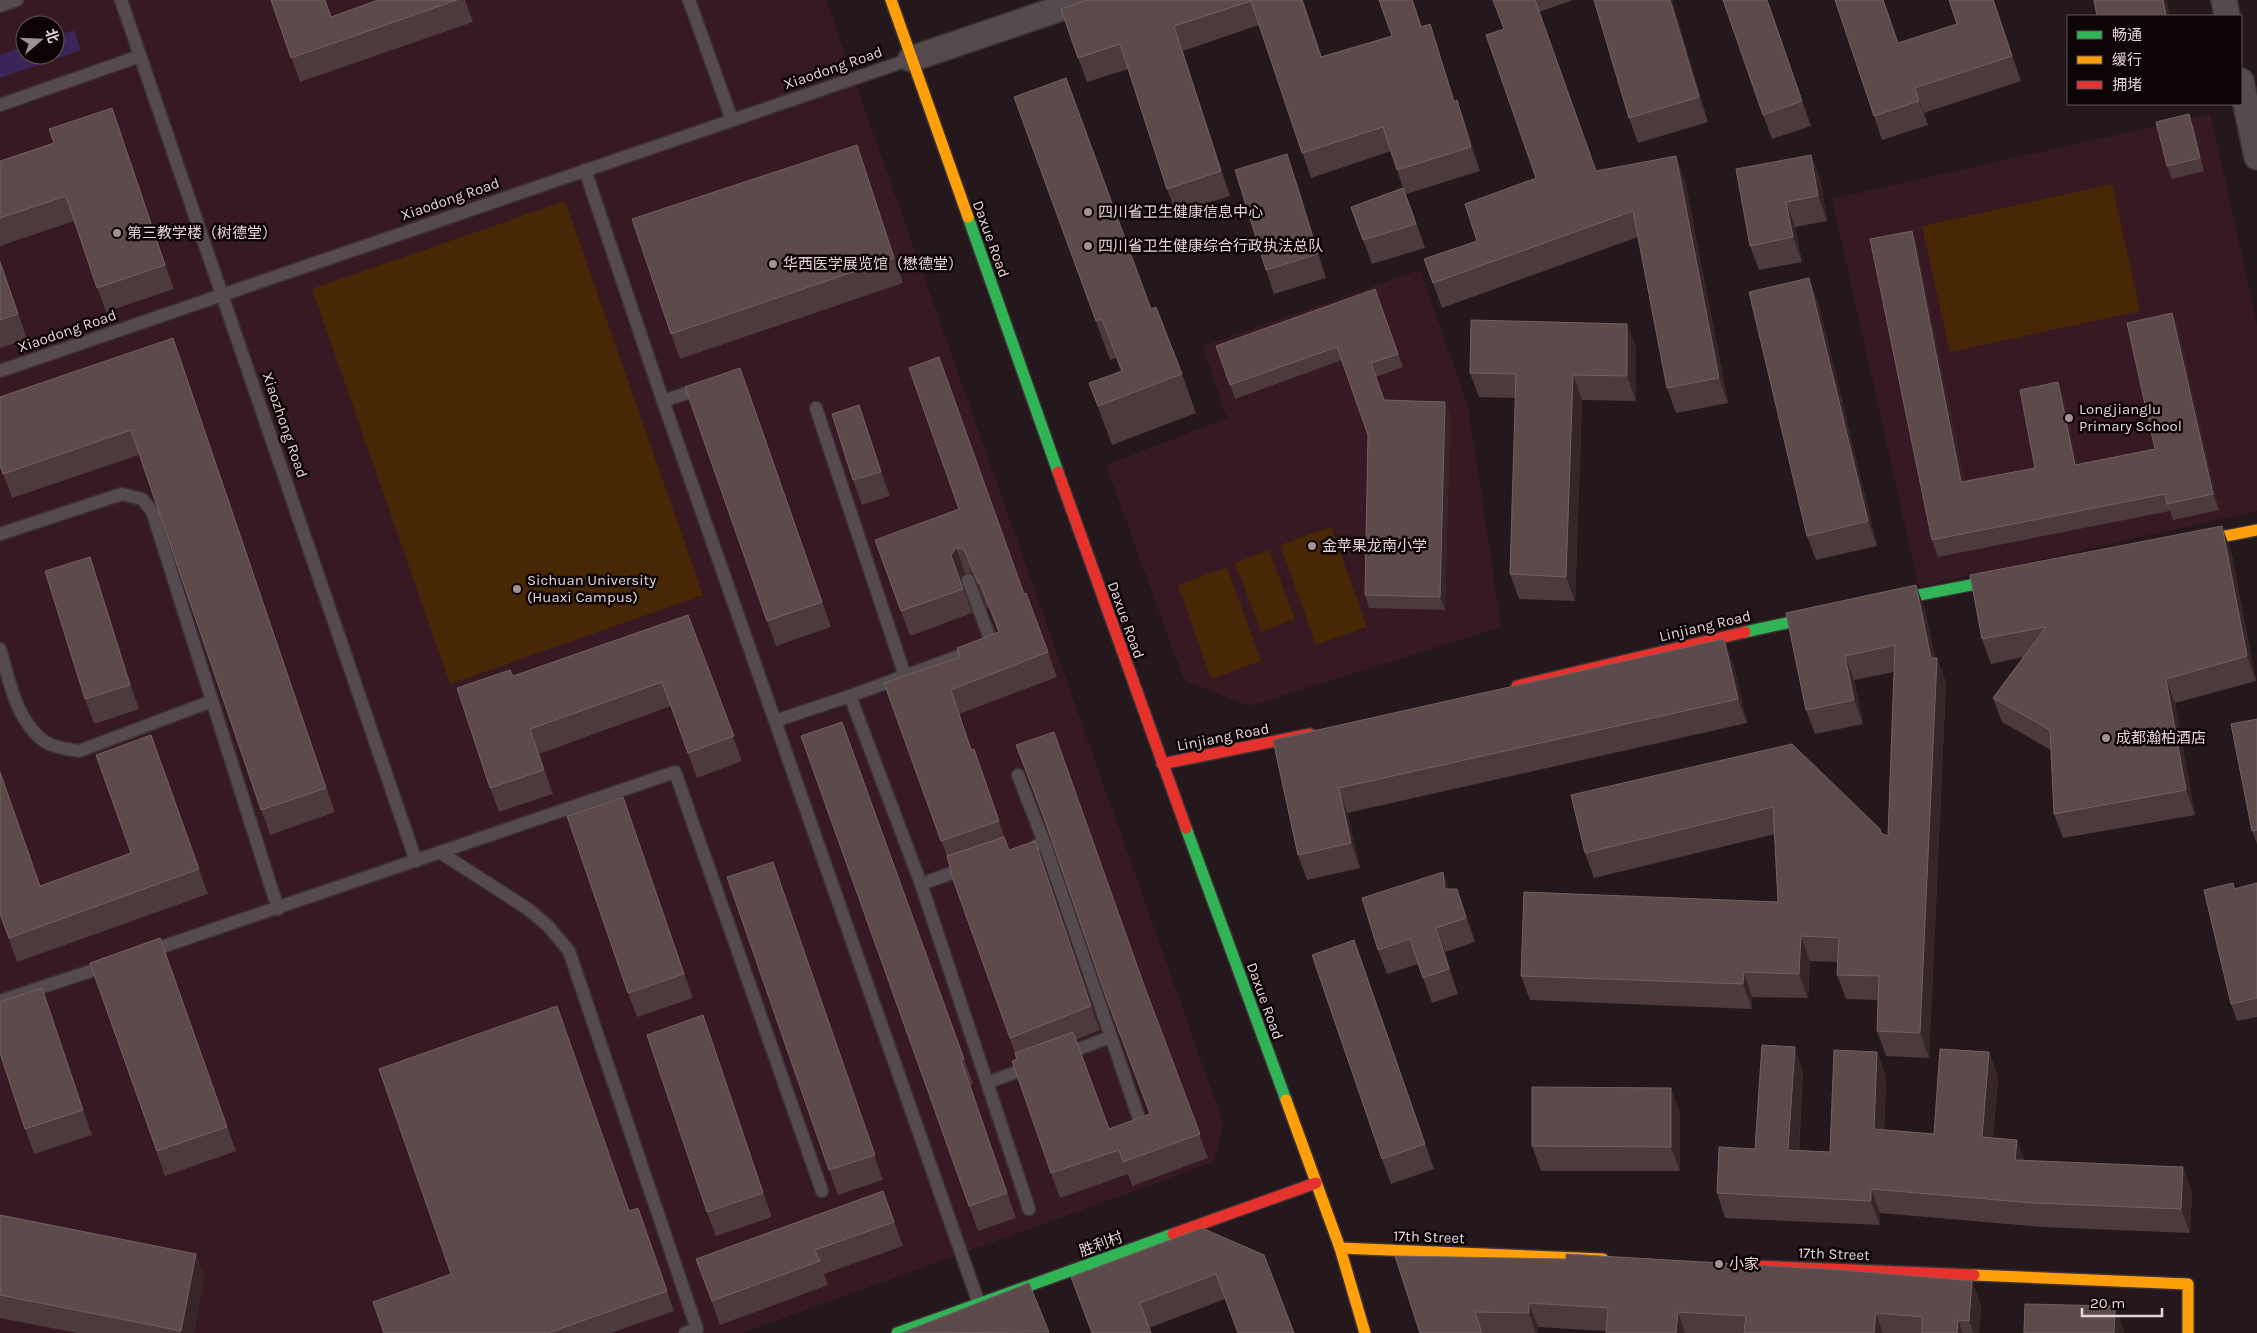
<svg xmlns="http://www.w3.org/2000/svg" width="2257" height="1333" viewBox="0 0 2257 1333" font-family="Karla,'Noto Sans SC',sans-serif">
  <style>
    .built { fill: #361922; fill-rule: evenodd }
    .green { fill: #482704 }
    .water { fill: #3b2559 }
    .lines { fill: none; stroke-linecap: round; stroke-linejoin: round }
    .lane-casing { stroke: #3c3235; stroke-width: 15 }
    .street-casing { stroke: #3c3235; stroke-width: 28 }
    .fast-casing { stroke: #3c3235; stroke-width: 14 }
    .slow-casing { stroke: #3c3235; stroke-width: 14 }
    .jam-casing { stroke: #3c3235; stroke-width: 14 }
    .lane { stroke: #554a4d; stroke-width: 12 }
    .street { stroke: #554a4d; stroke-width: 25 }
    .fast { stroke: #30b455; stroke-width: 11 }
    .slow { stroke: #ff9f0a; stroke-width: 11 }
    .jam { stroke: #e5322d; stroke-width: 11 }
    .wall { fill: #4c3a3c }
    .shaded-wall { fill: #362628 }
    .building { fill: #5d4b4c; stroke: #726062 }
    .poi-dot { fill: #a29296; stroke: #0d0406; stroke-width: 2 }
    .labels { text-anchor: middle; dominant-baseline: central; stroke-width: 5; stroke-linejoin: round; paint-order: stroke }
    .street-label { font-size: 15px; fill: #e5d3d7; stroke: #0d0406 }
    .poi-label { font-size: 15px; fill: #e5d3d7; stroke: #0d0406; text-anchor: start }
  </style>
  <rect width="100%" height="100%" fill="#25181c"/>
  <g class="built">
    <path d="M0 0H826L1223 1123 1214 1162 742 1333H0ZM25 25H55V55H25Z"/>
    <path d="M2210 114 2257 324V511L1919 587 1832 199Z"/>
    <path d="M1420 270 1468 407 1501 627 1249 706 1184 680 1106 465 1227 418 1203 346Z"/>
  </g>
  <g class="green">
    <path d="M2112 184 2140 311 1950 352 1922 226Z"/>
    <path d="M565 201 703 595 450 684 312 289Z"/>
    <path d="M1331 527 1367 627 1316 645 1280 545Z"/>
    <path d="M1269 550 1295 619 1261 632 1235 563Z"/>
    <path d="M1227 567 1261 661 1211 679 1178 585Z"/>
  </g>
  <path class="water" d="M74 30 81 50 0 78V55L25 46V55H55V36Z"/>
  <g class="lines">
    <g class="lane-casing">
      <g id="lane">
        <path d="M121 0 416 861"/>
        <path d="M689 0 732 120"/>
        <path d="M0 6 17 0"/>
        <path d="M0 105 140 56"/>
        <path d="M585 170 663 401"/>
        <path d="M0 371 911 59"/>
        <path d="M702 388 663 401 979 1304"/>
        <path d="M816 408 905 676"/>
        <path d="M0 534 122 494 142 499 152 511 278 909"/>
        <path d="M0 649C9 679 15 715 39 737 49 747 66 749 79 751L212 701"/>
        <path d="M850 696 992 644 968 580"/>
        <path d="M775 721 850 696 921 884 1029 1209"/>
        <path d="M1018 775 1044 842 1037 845"/>
        <path d="M1044 842 1143 1130"/>
        <path d="M441 853 528 909 548 926 569 951 697 1329 685 1333"/>
        <path d="M921 884 966 868"/>
        <path d="M147 952 675 772 822 1191"/>
        <path d="M0 1001 109 965"/>
        <path d="M1063 1055 1110 1037"/>
        <path d="M987 1083 1032 1066"/>
      </g>
    </g>
    <g class="street-casing">
      <g id="street">
        <path d="M2224 0 2227 16"/>
        <path d="M911 59 1085 0"/>
        <path d="M2241 81 2257 157"/>
      </g>
    </g>
    <g class="fast-casing">
      <g id="fast">
        <path d="M968 217 1058 472"/>
        <path d="M1883 602 2007 578"/>
        <path d="M1745 632 1824 615"/>
        <path d="M1186 828 1286 1100"/>
        <path d="M897 1333 1173 1234"/>
      </g>
    </g>
    <g class="slow-casing">
      <g id="slow">
        <path d="M891 0 968 217"/>
        <path d="M2190 543 2257 530"/>
        <path d="M1286 1100 1340 1248 1365 1333"/>
        <path d="M1340 1248 1603 1259"/>
        <path d="M1974 1275 2188 1284V1333"/>
      </g>
    </g>
    <g class="jam-casing">
      <g id="jam">
        <path d="M1058 472 1186 828"/>
        <path d="M1517 686 1745 632"/>
        <path d="M1162 764 1310 734"/>
        <path d="M1173 1234 1316 1183"/>
        <path d="M1753 1266 1974 1275"/>
      </g>
    </g>
    <use href="#lane" class="lane"/>
    <use href="#street" class="street"/>
    <use href="#fast" class="fast"/>
    <use href="#slow" class="slow"/>
    <use href="#jam" class="jam"/>
  </g>
  <g class="wall">
    <path d="M271 0 331 17 378 0H465L473 22 300 82Z"/>
    <path d="M1087 0H1303L1322 57 1392 36 1379 0H1413L1422 27 1430 24 1438 49 1455 101 1466 125 1480 171 1406 194 1425 248 1372 264 1351 207 1403 188 1391 151 1311 178 1259 25 1183 51 1230 196 1176 213 1167 189 1128 69 1087 82 1078 58Z"/>
    <path d="M1493 0H1573L1539 12 1596 171 1685 181 1728 403 1676 413 1667 388 1638 237 1442 308 1424 259 1477 241 1536 178 1504 29Z"/>
    <path d="M1672 0 1708 122 1638 143 1629 118Z"/>
    <path d="M1767 0 1811 126 1772 139 1763 115Z"/>
    <path d="M1994 0 2021 81 1924 113 1928 125 1882 140 1874 116 1898 43 1957 24Z"/>
    <path d="M1014 97 1151 309 1182 374 1196 413 1112 445 1089 383 1121 371 1116 358 1110 360Z"/>
    <path d="M112 108 174 289 106 312 74 221 0 246V161L54 143Z"/>
    <path d="M2189 114 2194 127 2204 171 2172 179 2167 166Z"/>
    <path d="M857 145 903 283 680 359 671 334Z"/>
    <path d="M1811 155 1820 179 1827 221 1795 227 1802 262 1759 270 1750 246Z"/>
    <path d="M1296 179 1326 278 1274 294 1266 270Z"/>
    <path d="M1912 231 1917 247 1964 482 2035 468 2064 398 2077 465 2155 449 2172 313 2178 329 2219 510 2173 520 2170 511 1938 557 1932 540Z"/>
    <path d="M0 260 27 339 0 348Z"/>
    <path d="M1375 289 1403 367 1376 377 1384 400 1450 415 1445 610 1369 608 1365 595 1368 435 1342 360 1235 399 1216 346Z"/>
    <path d="M1818 302 1877 546 1816 560 1807 536Z"/>
    <path d="M1627 324 1636 348V401L1582 400 1575 601 1519 599 1510 574 1516 398 1479 397 1470 373Z"/>
    <path d="M173 338 335 812 270 835 139 455 12 498 0 465Z"/>
    <path d="M749 392 831 627 776 646 767 621Z"/>
    <path d="M859 405 890 496 862 505 853 480Z"/>
    <path d="M959 509 1024 594 1026 593 1057 677 959 714 972 750 974 749 983 774 1009 850 1035 841 1043 865 1100 1030 1076 1040 1109 1129 1150 1114 1107 1000 1047 828 1016 745 1149 999 1208 1158 1132 1186 1128 1174 1060 1198 1051 1173 1017 1059 950 871H951L947 856 884 683 960 657 999 632 989 607 987 608 973 573H965L960 579 972 613 910 636 875 540Z"/>
    <path d="M2231 551 2256 681 2175 703 2195 815 2063 838 2054 814 2051 750 2002 722 1993 698 2023 657 1991 664 1982 639Z"/>
    <path d="M90 557 98 581 139 709 94 724 85 699Z"/>
    <path d="M1916 585 1925 610 1935 658 1946 682 1929 1058 1886 1056 1877 1031 1878 1000 1846 999 1837 975 1838 962 1810 961 1808 998 1752 997V1009L1530 1000 1521 976 1778 902 1775 834 1594 878 1585 853 1792 744 1882 833 1888 836 1894 672 1854 680 1863 724 1815 734 1806 710 1786 613Z"/>
    <path d="M688 615 742 761 697 778 671 706 539 754 553 794 499 812 490 788 513 676Z"/>
    <path d="M1733 663 1747 723 1347 813 1360 868 1307 880 1298 855 1273 740Z"/>
    <path d="M2257 719V844L2252 831Z"/>
    <path d="M842 722 973 1084 970 1085 1016 1218 978 1231 801 736Z"/>
    <path d="M151 735 208 894 17 962 0 914 40 886 131 853Z"/>
    <path d="M623 797 693 998 637 1017 628 993Z"/>
    <path d="M773 862 883 1180 838 1195 829 1170Z"/>
    <path d="M1443 872 1449 889 1466 914 1475 942 1445 952 1458 994 1432 1003 1418 964 1387 974 1378 950Z"/>
    <path d="M2233 883 2235 889 2257 883V1017L2237 1021 2231 1004Z"/>
    <path d="M160 938 236 1151 165 1176 90 963Z"/>
    <path d="M1354 940 1434 1169 1391 1184 1382 1159Z"/>
    <path d="M42 988 92 1135 34 1154 25 1129Z"/>
    <path d="M712 1040 772 1217 716 1236 707 1212Z"/>
    <path d="M1877 1052 1886 1077 1884 1130 1934 1134 1989 1052 1998 1077 1993 1138 2017 1140 2024 1160 2192 1191 2190 1233 2042 1227 1880 1213V1225L1725 1218 1717 1193 1755 1149 1803 1072 1799 1151 1830 1152Z"/>
    <path d="M1680 1112V1171H1541L1532 1146Z"/>
    <path d="M883 1191 903 1246 824 1274 828 1285 720 1325 696 1259Z"/>
    <path d="M638 1208 674 1311 611 1333H384L629 1211Z"/>
    <path d="M0 1215 196 1254 204 1278 194 1333H77L0 1318Z"/>
    <path d="M1202 1228 1225 1299 1149 1328 1091 1333Z"/>
    <path d="M1395 1256 1981 1305 1979 1333H1606V1331L1538 1327V1333H1420Z"/>
  </g>
  <g class="shaded-wall">
    <path d="M1302 0H1303L1330 82 1321 57Z"/>
    <path d="M1670 0H1672L1708 122 1699 97Z"/>
    <path d="M1767 0 1811 126 1802 101Z"/>
    <path d="M1993 0H1994L2021 81 2012 56Z"/>
    <path d="M2163 0H2167L2170 16H2166Z"/>
    <path d="M1430 24 1438 49 1463 126 1454 102Z"/>
    <path d="M1174 26 1183 51 1230 196 1221 171Z"/>
    <path d="M1915 88 1924 113 1928 125 1919 101Z"/>
    <path d="M1457 100 1466 125 1480 171 1471 147Z"/>
    <path d="M112 108 121 133 174 289 165 265Z"/>
    <path d="M2189 114 2194 127 2204 171 2200 158Z"/>
    <path d="M857 145 866 170 903 283 894 258Z"/>
    <path d="M1287 154 1296 179 1326 278 1318 254Z"/>
    <path d="M1811 155 1820 179 1827 221 1818 196Z"/>
    <path d="M1676 156 1685 181 1728 403 1719 378Z"/>
    <path d="M1786 202 1795 227 1802 262 1793 237Z"/>
    <path d="M1912 231 1917 247 1967 498 1961 482Z"/>
    <path d="M0 260 27 339 0 262Z"/>
    <path d="M1809 278 1818 302 1877 546 1868 521Z"/>
    <path d="M2172 313 2178 329 2219 510 2213 494Z"/>
    <path d="M1627 324 1636 348V401L1627 376Z"/>
    <path d="M173 338 182 363 335 812 326 788Z"/>
    <path d="M1573 375 1582 400 1575 601 1566 577Z"/>
    <path d="M2058 382 2064 398 2081 481 2075 465Z"/>
    <path d="M1445 402 1450 415 1445 610 1440 597Z"/>
    <path d="M859 405 868 430 890 496 881 472Z"/>
    <path d="M2222 526 2231 551 2256 681 2247 656Z"/>
    <path d="M956 548 965 573 960 579 972 613 951 555Z"/>
    <path d="M90 557 98 581 139 709 130 685Z"/>
    <path d="M1916 585 1925 610 1937 666V658L1946 682 1929 1058 1920 1033 1931 658Z"/>
    <path d="M1724 639 1733 663 1747 723 1738 699Z"/>
    <path d="M1845 656 1854 680 1863 724 1854 700Z"/>
    <path d="M2166 679 2175 703 2195 815 2186 790Z"/>
    <path d="M530 729 539 754 553 794 544 770Z"/>
    <path d="M974 749 983 774 1008 846 999 821Z"/>
    <path d="M1339 788 1347 813 1360 868 1351 843Z"/>
    <path d="M623 797 632 821 693 998 684 974Z"/>
    <path d="M1035 841 1043 865 1100 1030 1091 1006Z"/>
    <path d="M1443 872 1452 896 1445 889Z"/>
    <path d="M1457 889 1466 914 1475 942 1466 918Z"/>
    <path d="M1436 928 1445 952 1458 994 1449 969Z"/>
    <path d="M1801 936 1810 961 1808 998 1799 974Z"/>
    <path d="M1744 972 1752 997V1009L1743 984Z"/>
    <path d="M42 988 51 1013 92 1135 83 1110Z"/>
    <path d="M703 1015 712 1040 772 1217 763 1193Z"/>
    <path d="M1795 1047 1803 1072 1797 1175 1788 1150Z"/>
    <path d="M1877 1052 1886 1077 1883 1154 1874 1129Z"/>
    <path d="M1989 1052 1998 1077 1991 1161 1982 1137Z"/>
    <path d="M961 1060 970 1085 1016 1218 1007 1193Z"/>
    <path d="M1671 1088 1680 1112V1171L1671 1147Z"/>
    <path d="M2017 1140 2026 1164 2015 1160Z"/>
    <path d="M2183 1167 2192 1191 2190 1233 2181 1209Z"/>
    <path d="M1871 1189 1880 1213V1225L1871 1201Z"/>
    <path d="M196 1254 204 1278 194 1333H181V1331Z"/>
    <path d="M1972 1281 1981 1305 1979 1333H1974L1969 1321Z"/>
    <path d="M1529 1303 1538 1327V1333H1536L1529 1313Z"/>
    <path d="M2115 1306 2124 1331V1333H2114Z"/>
    <path d="M1678 1312 1685 1333H1676Z"/>
    <path d="M1876 1313 1883 1333H1874Z"/>
    <path d="M1958 1320 1963 1333H1957Z"/>
  </g>
  <g class="building">
    <path d="M271 0H325L331 17 378 0H457L291 58Z"/>
    <path d="M1087 0H1302L1321 57 1392 36 1379 0H1412L1421 27 1430 24 1454 102 1457 100 1471 147 1397 170 1383 127 1302 153 1251 1 1174 26 1221 171 1167 189 1120 44 1078 58 1061 9Z"/>
    <path d="M1493 0H1535L1596 171 1676 156 1719 378 1667 388 1633 211 1433 283 1424 259 1477 241 1465 204 1536 178 1486 35 1504 29Z"/>
    <path d="M1594 0H1670L1699 97 1629 118Z"/>
    <path d="M1723 0H1767L1802 101 1763 115Z"/>
    <path d="M1835 0H1883L1898 43 1957 24 1949 0H1993L2012 56 1915 88 1919 101 1874 116Z"/>
    <path d="M2094 0H2163L2166 16H2097Z"/>
    <path d="M1066 78 1151 309 1156 307 1182 374 1098 406 1089 383 1122 371 1102 319 1096 321 1014 97Z"/>
    <path d="M112 108 165 265 97 288 66 196 0 218V161L54 143 49 129Z"/>
    <path d="M2189 114 2200 158 2167 166 2156 122Z"/>
    <path d="M857 145 894 258 671 334 632 219Z"/>
    <path d="M1287 154 1318 254 1266 270 1235 170Z"/>
    <path d="M1811 155 1818 196 1786 202 1793 237 1750 246 1736 169Z"/>
    <path d="M1403 188 1416 224 1363 240 1351 207Z"/>
    <path d="M1912 231 1961 482 2035 468 2020 390 2058 382 2075 465 2155 449 2127 323 2172 313 2213 494 2167 504 2165 494 1932 540 1870 239Z"/>
    <path d="M0 262 18 314 0 320Z"/>
    <path d="M1809 278 1868 521 1807 536 1749 292Z"/>
    <path d="M1375 289 1398 354 1371 363 1384 400 1445 402 1440 597 1365 595 1368 435 1337 347 1230 385 1216 346Z"/>
    <path d="M1471 320 1627 324V376L1573 375 1566 577 1510 574 1516 374 1470 373Z"/>
    <path d="M173 338 326 788 261 810 131 430 3 474 0 465V397Z"/>
    <path d="M939 357 1024 594 1026 593 1048 652 951 690 971 750 974 749 999 821 941 841 884 683 960 657 957 648 999 632 980 583H978L964 549 956 548 951 555 963 589 901 611 875 540 959 509 909 368Z"/>
    <path d="M740 368 822 602 767 621 685 387Z"/>
    <path d="M859 405 881 472 853 480 832 414Z"/>
    <path d="M2222 526 2247 656 2166 679 2186 790 2054 814 2050 730 1993 698 2046 627 1982 639 1970 575Z"/>
    <path d="M90 557 130 685 85 699 45 571Z"/>
    <path d="M1916 585 1931 658H1937L1920 1033 1877 1031 1879 976 1837 975 1839 938 1801 936 1799 974 1744 972 1743 984 1521 976 1524 892 1778 902 1773 807 1585 853 1571 795 1792 744 1880 829 1881 833 1888 836 1895 645 1845 656 1854 700 1806 710 1786 613Z"/>
    <path d="M688 615 734 736 688 753 662 682 530 729 544 770 490 788 457 688 510 670 513 676Z"/>
    <path d="M1724 639 1738 699 1339 788 1351 843 1298 855 1273 740Z"/>
    <path d="M2257 719V830L2252 831 2231 724Z"/>
    <path d="M842 722 964 1059 961 1060 1007 1193 969 1206 801 736Z"/>
    <path d="M1054 732 1145 988 1200 1134 1123 1162 1119 1150 1051 1173 1012 1061 1017 1059 1015 1053 1073 1032 1109 1129 1150 1114 1107 1000 1043 815 1016 745Z"/>
    <path d="M151 735 199 869 9 938 0 914V772L40 886 131 853 96 755Z"/>
    <path d="M623 797 684 974 628 993 567 816Z"/>
    <path d="M1004 837 1009 850 1035 841 1091 1006 1010 1038 950 871H951L947 856Z"/>
    <path d="M773 862 875 1155 829 1170 727 877Z"/>
    <path d="M1443 872 1445 889H1457L1466 918 1436 928 1449 969 1423 978 1410 939 1378 950 1362 898Z"/>
    <path d="M2233 883 2234 889 2257 883V998L2231 1004 2204 890Z"/>
    <path d="M160 938 227 1127 157 1151 90 963Z"/>
    <path d="M1354 940 1425 1144 1382 1159 1312 955Z"/>
    <path d="M42 988 83 1110 25 1129 0 1053V1002Z"/>
    <path d="M557 1006 629 1211 638 1208 667 1291 548 1333H384L373 1302 451 1274 379 1069Z"/>
    <path d="M703 1015 763 1193 707 1212 647 1035Z"/>
    <path d="M1762 1045 1795 1047 1788 1150 1830 1152 1834 1050 1877 1052 1874 1129 1934 1134 1940 1049 1989 1052 1982 1137 2017 1140 2015 1160 2183 1167 2181 1209 2033 1203 1871 1189V1201L1717 1193 1719 1147 1755 1149Z"/>
    <path d="M1532 1087 1671 1088V1147L1532 1146Z"/>
    <path d="M883 1191 894 1222 815 1250 820 1261 712 1301 696 1259Z"/>
    <path d="M0 1215 196 1254 181 1331 0 1295Z"/>
    <path d="M1202 1228 1264 1255 1294 1333H1238L1216 1274 1140 1303 1151 1333H1092L1071 1277Z"/>
    <path d="M1566 1254 1840 1270 1972 1281 1969 1321 1958 1320 1957 1333H1922V1317L1876 1313 1874 1333H1744L1746 1316 1678 1312 1676 1333H1606L1608 1308 1529 1303V1313L1475 1312 1482 1333H1420L1395 1256 1566 1259Z"/>
    <path d="M1029 1283 1049 1332 901 1333Z"/>
    <path d="M2025 1304 2115 1306 2114 1333H2024Z"/>
  </g>
  <g class="poi-dot">
    <circle cx="1088" cy="212" r="5"/>
    <circle cx="117" cy="233" r="5"/>
    <circle cx="1088" cy="246" r="5"/>
    <circle cx="773" cy="264" r="5"/>
    <circle cx="2069" cy="418" r="5"/>
    <circle cx="1312" cy="546" r="5"/>
    <circle cx="517" cy="589" r="5"/>
    <circle cx="2106" cy="738" r="5"/>
    <circle cx="1719" cy="1264" r="5"/>
  </g>
  <g class="labels">
    <g class="street-label">
      <text transform="translate(833 68) rotate(-19)">Xiaodong Road</text>
      <text transform="translate(450 199) rotate(-19)">Xiaodong Road</text>
      <text transform="translate(991 239) rotate(70)">Daxue Road</text>
      <text transform="translate(67 331) rotate(-19)">Xiaodong Road</text>
      <text transform="translate(285 425) rotate(71)">Xiaozhong Road</text>
      <text transform="translate(1126 620) rotate(70)">Daxue Road</text>
      <text transform="translate(1705 626) rotate(-13)">Linjiang Road</text>
      <text transform="translate(1223 737) rotate(-11)">Linjiang Road</text>
      <text transform="translate(1265 1001) rotate(70)">Daxue Road</text>
      <text transform="translate(1429 1237) rotate(2)">17th Street</text>
      <text transform="translate(1101 1244) rotate(-20)">胜利村</text>
      <text transform="translate(1834 1254) rotate(2)">17th Street</text>
    </g>
    <g class="poi-label">
      <text x="1098" y="212">四川省卫生健康信息中心</text>
      <text x="127" y="233">第三教学楼（树德堂）</text>
      <text x="1098" y="246">四川省卫生健康综合行政执法总队</text>
      <text x="783" y="264">华西医学展览馆（懋德堂）</text>
      <text x="2079" y="409">Longjianglu<tspan x="2079" dy="17">Primary School</tspan></text>
      <text x="1322" y="546">金苹果龙南小学</text>
      <text x="527" y="580">Sichuan University<tspan x="527" dy="17">(Huaxi Campus)</tspan></text>
      <text x="2116" y="738">成都瀚柏酒店</text>
      <text x="1729" y="1264">小家</text>
    </g>
  </g>
  <rect x="2067" y="15" width="175" height="90" fill="#0d0406" stroke="#63575a"/>
  <rect x="2077" y="31" width="25" height="8" fill="#30b455" stroke="#63575a"/>
  <text x="2112" y="40" font-size="15" fill="#e5d3d7">畅通</text>
  <rect x="2077" y="56" width="25" height="8" fill="#ff9f0a" stroke="#63575a"/>
  <text x="2112" y="65" font-size="15" fill="#e5d3d7">缓行</text>
  <rect x="2077" y="81" width="25" height="8" fill="#e5322d" stroke="#63575a"/>
  <text x="2112" y="90" font-size="15" fill="#e5d3d7">拥堵</text>
  <g transform="translate(40 40) rotate(71)"><circle r="24" fill="#0d0406" stroke="#63575a"/>
  <path d="M0-4L9 19L0 12L-9 19Z" fill="#a29296"/>
  <text y="-8" font-size="14" font-weight="bold" text-anchor="middle" fill="#e5d3d7">北</text>
  </g>
  <path d="M2082 1308v8h80v-8" fill="none" stroke="#e5d3d7" stroke-width="2.5"/>
  <text x="2090" y="1308" font-size="15" fill="#e5d3d7" stroke="#0d0406" stroke-width="4" paint-order="stroke">20 m</text>
</svg>
